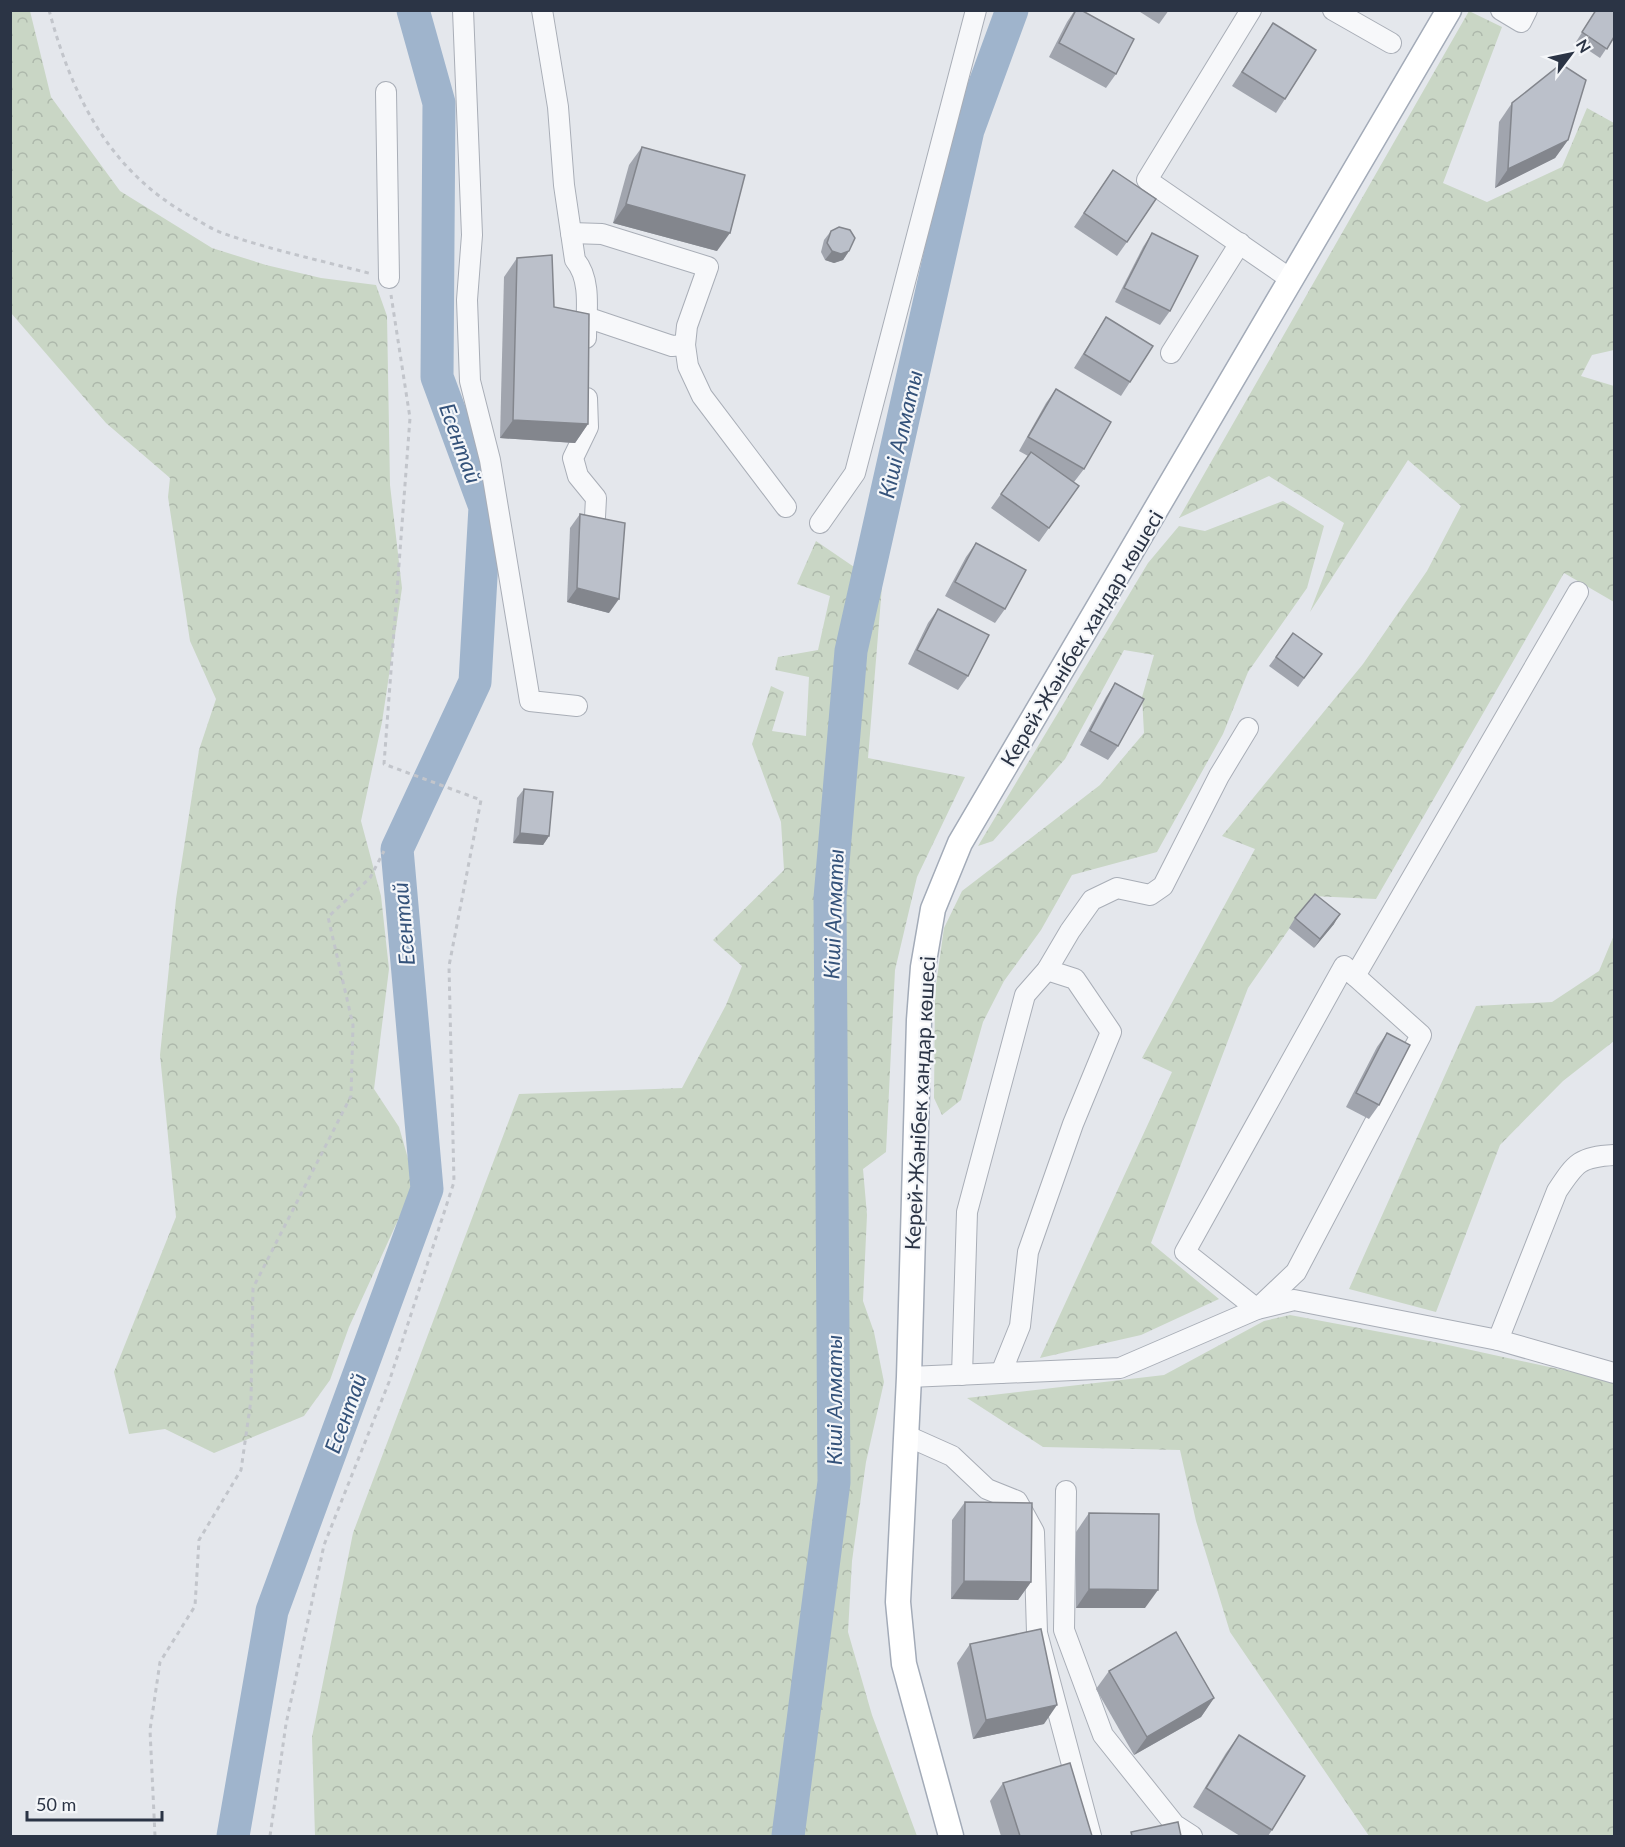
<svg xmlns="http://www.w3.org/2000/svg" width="1625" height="1847" viewBox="0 0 1625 1847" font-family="Lato,sans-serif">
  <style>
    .forest { fill: url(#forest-crowns) }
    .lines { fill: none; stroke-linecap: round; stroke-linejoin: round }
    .river { stroke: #9fb4cc; stroke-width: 33 }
    .minor-casing { stroke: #a9aeb7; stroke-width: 22 }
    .major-casing { stroke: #a3abb8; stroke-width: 27 }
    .path { stroke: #c2c5cb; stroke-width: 3; stroke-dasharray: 4.5 4.5; stroke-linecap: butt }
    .minor { stroke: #f7f8fa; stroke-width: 20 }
    .major { stroke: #fff; stroke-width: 24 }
    .wall { fill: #a1a5ae }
    .shaded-wall { fill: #83868d }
    .building { fill: #bbc0ca; stroke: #83868d; stroke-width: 1.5 }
    .labels { text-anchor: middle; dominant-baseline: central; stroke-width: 4.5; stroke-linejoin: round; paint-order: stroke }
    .street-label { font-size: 21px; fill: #2b3445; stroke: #f4f6f9 }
    .water-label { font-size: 22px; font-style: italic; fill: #34527a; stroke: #f4f6f9 }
  </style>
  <defs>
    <pattern id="forest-crowns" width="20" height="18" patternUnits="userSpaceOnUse" patternTransform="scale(1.5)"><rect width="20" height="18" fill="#c9d6c5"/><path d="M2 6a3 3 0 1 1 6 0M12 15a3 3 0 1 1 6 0" fill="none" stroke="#adb8ab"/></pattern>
  </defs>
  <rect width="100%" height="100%" fill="#e4e7ec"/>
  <g class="forest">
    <path d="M10 11H30L51 97 120 191 212 248 266 265 321 278 376 285 387 316 390 485 402 588 382 722 361 821 381 896 389 969 374 1089 399 1127 415 1183 349 1327 330 1380 304 1416 214 1453 165 1429 129 1434 114 1372 176 1217 160 1055 176 899 199 750 216 699 190 641 168 497 170 478 106 423 11 313Z"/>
    <path d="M1469 11 1502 27 1443 183 1487 202 1562 167 1587 108 1614 123V350L1592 355 1581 376 1614 386V602L1564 573 1376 899 1312 896 1248 988 1151 1243 1219 1299 1141 1335 1040 1358 1172 1072 1142 1058 1255 849 1222 836 1363 664 1427 571 1461 506 1408 460 1310 612 1344 523 1269 476 1179 518Z"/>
    <path d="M1283 501 1324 526 1307 588 1248 672 1223 734 1157 852 1072 875 1041 930 1004 981 983 1022 961 1100 942 1115 934 1098 935 992 944 928 962 891 1100 785 1144 733 1142 697 1154 655 1124 650 1065 759 993 841 978 846 1148 563 1179 526 1205 531Z"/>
    <path d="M816 541 882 586 868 758 965 777 917 877 895 970 886 1152 863 1169 867 1215 863 1301 874 1332 884 1382 866 1462 852 1561 848 1632 872 1715 917 1836H315L312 1737 353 1533 519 1094 682 1088 726 1005 742 966 713 940 784 870 781 822 752 744 771 686 784 692 772 731 806 736 809 677 775 670 778 657 818 650 830 596 797 584Z"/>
    <path d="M1614 935V1041L1563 1081 1500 1145 1436 1312 1349 1289 1476 1006 1552 1002 1599 971Z"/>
    <path d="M1290 1315 1439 1343 1614 1381V1836H1369L1230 1632 1196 1521 1180 1450 1043 1447 967 1398 1164 1375 1264 1321Z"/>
  </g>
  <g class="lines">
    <g class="river">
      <path d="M233 1836 272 1611 427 1189 397 849 475 682 485 507 437 377 439 103 413 10"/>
      <path d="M788 1836 834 1482 830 898 851 651 968 130 1012 10"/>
    </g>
    <g class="minor-casing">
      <g id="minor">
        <path d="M463 10 472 235 467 300 470 381 490 460 530 701 577 706"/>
        <path d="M542 10 558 107 564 185 575 260C592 280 586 313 586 338"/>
        <path d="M1251 10 1147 180 1292 280"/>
        <path d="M1333 10 1391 43"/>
        <path d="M1501 10 1521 22 1527 10"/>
        <path d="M386 92 389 278"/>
        <path d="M571 233 602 234 708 267 687 326 685 345 688 366 702 396 786 507"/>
        <path d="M586 317 672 346 685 345"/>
        <path d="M1171 353 1240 243"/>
        <path d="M587 398 588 427 573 458 578 476 596 498 595 517"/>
        <path d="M820 523 855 473 976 10"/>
        <path d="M1344 966 1421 1035 1296 1272 1257 1309 1185 1252Z"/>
        <path d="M1355 976 1578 592"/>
        <path d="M1498 1340 1557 1191C1576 1162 1580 1157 1614 1155"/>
        <path d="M1001 1373 1020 1326 1028 1252 1073 1124 1111 1032 1075 979 1047 970"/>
        <path d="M962 1375 967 1212 1025 995 1047 970 1070 931 1092 900 1117 888 1150 895 1163 886 1219 776 1248 728"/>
        <path d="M909 1377 1120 1368 1257 1309 1294 1300 1498 1340 1614 1373"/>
        <path d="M905 1435 952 1456 987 1489 1017 1501 1034 1532 1037 1633 1091 1836"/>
        <path d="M1066 1491 1064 1630 1103 1735 1175 1825 1192 1836"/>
      </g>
    </g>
    <g class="major-casing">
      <path id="major" d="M951 1836 904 1664 898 1602 909 1377 919 1020 923 967 933 909 960 843 1449 10"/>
    </g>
    <g class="path">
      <path d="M49 10C72 96 109 171 190 216 200 221 211 229 222 233 271 250 323 261 372 274"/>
      <path d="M155 1836 150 1730 160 1662 195 1606 199 1540 241 1470 251 1400 253 1288 351 1096 353 1025 328 917 370 878 384 851"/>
      <path d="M270 1836 286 1724 324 1545 389 1382 454 1182 449 966 481 800 384 764 410 418 391 295"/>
    </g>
    <use href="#minor" class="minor"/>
    <use href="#major" class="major"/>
  </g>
  <g class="wall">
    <path d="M1075 10 1116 74 1106 88 1049 57 1067 22Z"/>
    <path d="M1137 10H1169L1159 24Z"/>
    <path d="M1596 10 1614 37 1600 58 1576 42Z"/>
    <path d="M1273 23 1285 99 1276 113 1232 86Z"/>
    <path d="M1512 103 1568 140 1555 158 1495 188 1499 122Z"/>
    <path d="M642 147 717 251 613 223 629 165Z"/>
    <path d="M1113 170 1127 242 1117 256 1074 227Z"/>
    <path d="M831 231 849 251 843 260 834 263 825 260 821 252 824 240Z"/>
    <path d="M1152 233 1170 311 1160 325 1115 302 1143 247Z"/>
    <path d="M517 258 554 307 588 424 575 443 500 438 504 277Z"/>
    <path d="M1106 317 1130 382 1121 396 1074 368Z"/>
    <path d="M1056 389 1084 469 1074 482 1079 486 1039 542 991 508 1028 456 1019 451 1046 403Z"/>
    <path d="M580 514 609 613 567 602 570 528Z"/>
    <path d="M976 543 1005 609 995 623 945 596 966 557Z"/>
    <path d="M938 609 968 676 958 690 908 664 928 623Z"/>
    <path d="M1293 633 1322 654 1298 687 1269 666Z"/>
    <path d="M1115 683 1118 746 1108 760 1080 745 1106 697Z"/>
    <path d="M524 789 549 836 543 845 513 843 517 798Z"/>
    <path d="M1295 918 1334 924 1314 948 1289 928Z"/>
    <path d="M1387 1033 1379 1105 1369 1119 1346 1107 1377 1047Z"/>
    <path d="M965 1502 1031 1582 1018 1600 951 1599 952 1520Z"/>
    <path d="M1089 1513 1145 1608H1076V1532Z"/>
    <path d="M970 1644 1044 1724 973 1739 957 1663Z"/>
    <path d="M1109 1671 1214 1698 1201 1717 1134 1755 1096 1689Z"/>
    <path d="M1239 1735 1272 1830 1268 1836H1240L1193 1807 1226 1753Z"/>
    <path d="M1003 1783 1092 1836H1001L990 1801Z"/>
  </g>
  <g class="shaded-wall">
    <path d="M1568 140 1555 158 1495 188 1508 169Z"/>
    <path d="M626 204 730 233 717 251 613 223Z"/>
    <path d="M832 251H849L843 260 834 263 825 260Z"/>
    <path d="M513 420 588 424 575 443 500 438Z"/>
    <path d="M577 588 619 599 609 613 567 602Z"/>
    <path d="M520 833 549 836 543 845 513 843Z"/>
    <path d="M1340 914 1334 924 1314 948 1320 939Z"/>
    <path d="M964 1581 1031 1582 1018 1600 951 1599Z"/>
    <path d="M1089 1589 1158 1590 1145 1608H1076Z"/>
    <path d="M1214 1698 1201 1717 1134 1755 1147 1737Z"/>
    <path d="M1057 1705 1044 1724 973 1739 986 1720Z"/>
  </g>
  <g class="building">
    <path d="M1076 10H1081L1134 39 1116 74 1059 43Z"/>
    <path d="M1596 10H1614V37L1607 49 1582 32Z"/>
    <path d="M1273 23 1316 50 1285 99 1242 72Z"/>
    <path d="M1561 64 1586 80 1568 140 1508 169 1512 103Z"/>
    <path d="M642 147 745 175 730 233 626 204Z"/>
    <path d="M1113 170 1156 199 1127 242 1084 213Z"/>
    <path d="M839 227 850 230 855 238 849 251 841 254 832 251 827 243 831 231Z"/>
    <path d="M1152 233 1198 256 1170 311 1124 288Z"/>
    <path d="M552 255 554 307 589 314 588 424 513 420 517 258Z"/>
    <path d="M1106 317 1153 346 1130 382 1084 354Z"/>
    <path d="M1056 389 1111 422 1084 469 1028 437Z"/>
    <path d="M1031 452 1079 486 1049 528 1001 494Z"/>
    <path d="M580 514 625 523 619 599 577 588Z"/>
    <path d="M976 543 1026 570 1005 609 955 582Z"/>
    <path d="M938 609 989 635 968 676 917 650Z"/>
    <path d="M1293 633 1322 654 1304 678 1276 657Z"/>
    <path d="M1115 683 1144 699 1118 746 1090 731Z"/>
    <path d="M524 789 553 792 549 836 520 833Z"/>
    <path d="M1315 894 1340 914 1320 939 1295 918Z"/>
    <path d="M1387 1033 1410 1045 1379 1105 1356 1093Z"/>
    <path d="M965 1502 1032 1503 1031 1582 964 1581Z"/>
    <path d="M1089 1513 1159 1514 1158 1590 1089 1589Z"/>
    <path d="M1041 1629 1057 1705 986 1720 970 1644Z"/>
    <path d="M1176 1632 1214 1698 1147 1737 1109 1671Z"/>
    <path d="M1239 1735 1305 1776 1272 1830 1206 1788Z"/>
    <path d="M1070 1763 1092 1836H1020L1003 1783Z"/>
    <path d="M1178 1822 1181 1836H1132L1131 1832Z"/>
  </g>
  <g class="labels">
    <g class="street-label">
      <text transform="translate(1081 638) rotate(-59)">Керей-Жәнібек хандар көшесі</text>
      <text transform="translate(919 1103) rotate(-87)">Керей-Жәнібек хандар көшесі</text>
    </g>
    <g class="water-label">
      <text transform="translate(900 434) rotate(-77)">Кіші Алматы</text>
      <text transform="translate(461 443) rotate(70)">Есентай</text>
      <text transform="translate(833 914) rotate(-88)">Кіші Алматы</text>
      <text transform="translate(403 924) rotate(-95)">Есентай</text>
      <text transform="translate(833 1400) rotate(-90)">Кіші Алматы</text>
      <text transform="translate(345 1413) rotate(-70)">Есентай</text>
    </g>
  </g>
  <rect width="1625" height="1847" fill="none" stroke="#2b3445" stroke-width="24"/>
  <g transform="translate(1571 54) rotate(58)" stroke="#f4f6f9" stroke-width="4.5" paint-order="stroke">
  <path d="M0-4.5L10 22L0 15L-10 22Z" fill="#2b3445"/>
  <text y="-9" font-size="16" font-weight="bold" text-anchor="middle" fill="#2b3445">N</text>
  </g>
  <path d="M27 1811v9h135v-9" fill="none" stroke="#2b3445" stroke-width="3"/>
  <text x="36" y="1811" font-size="18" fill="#2b3445" stroke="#f4f6f9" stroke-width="4.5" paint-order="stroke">50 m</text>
</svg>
